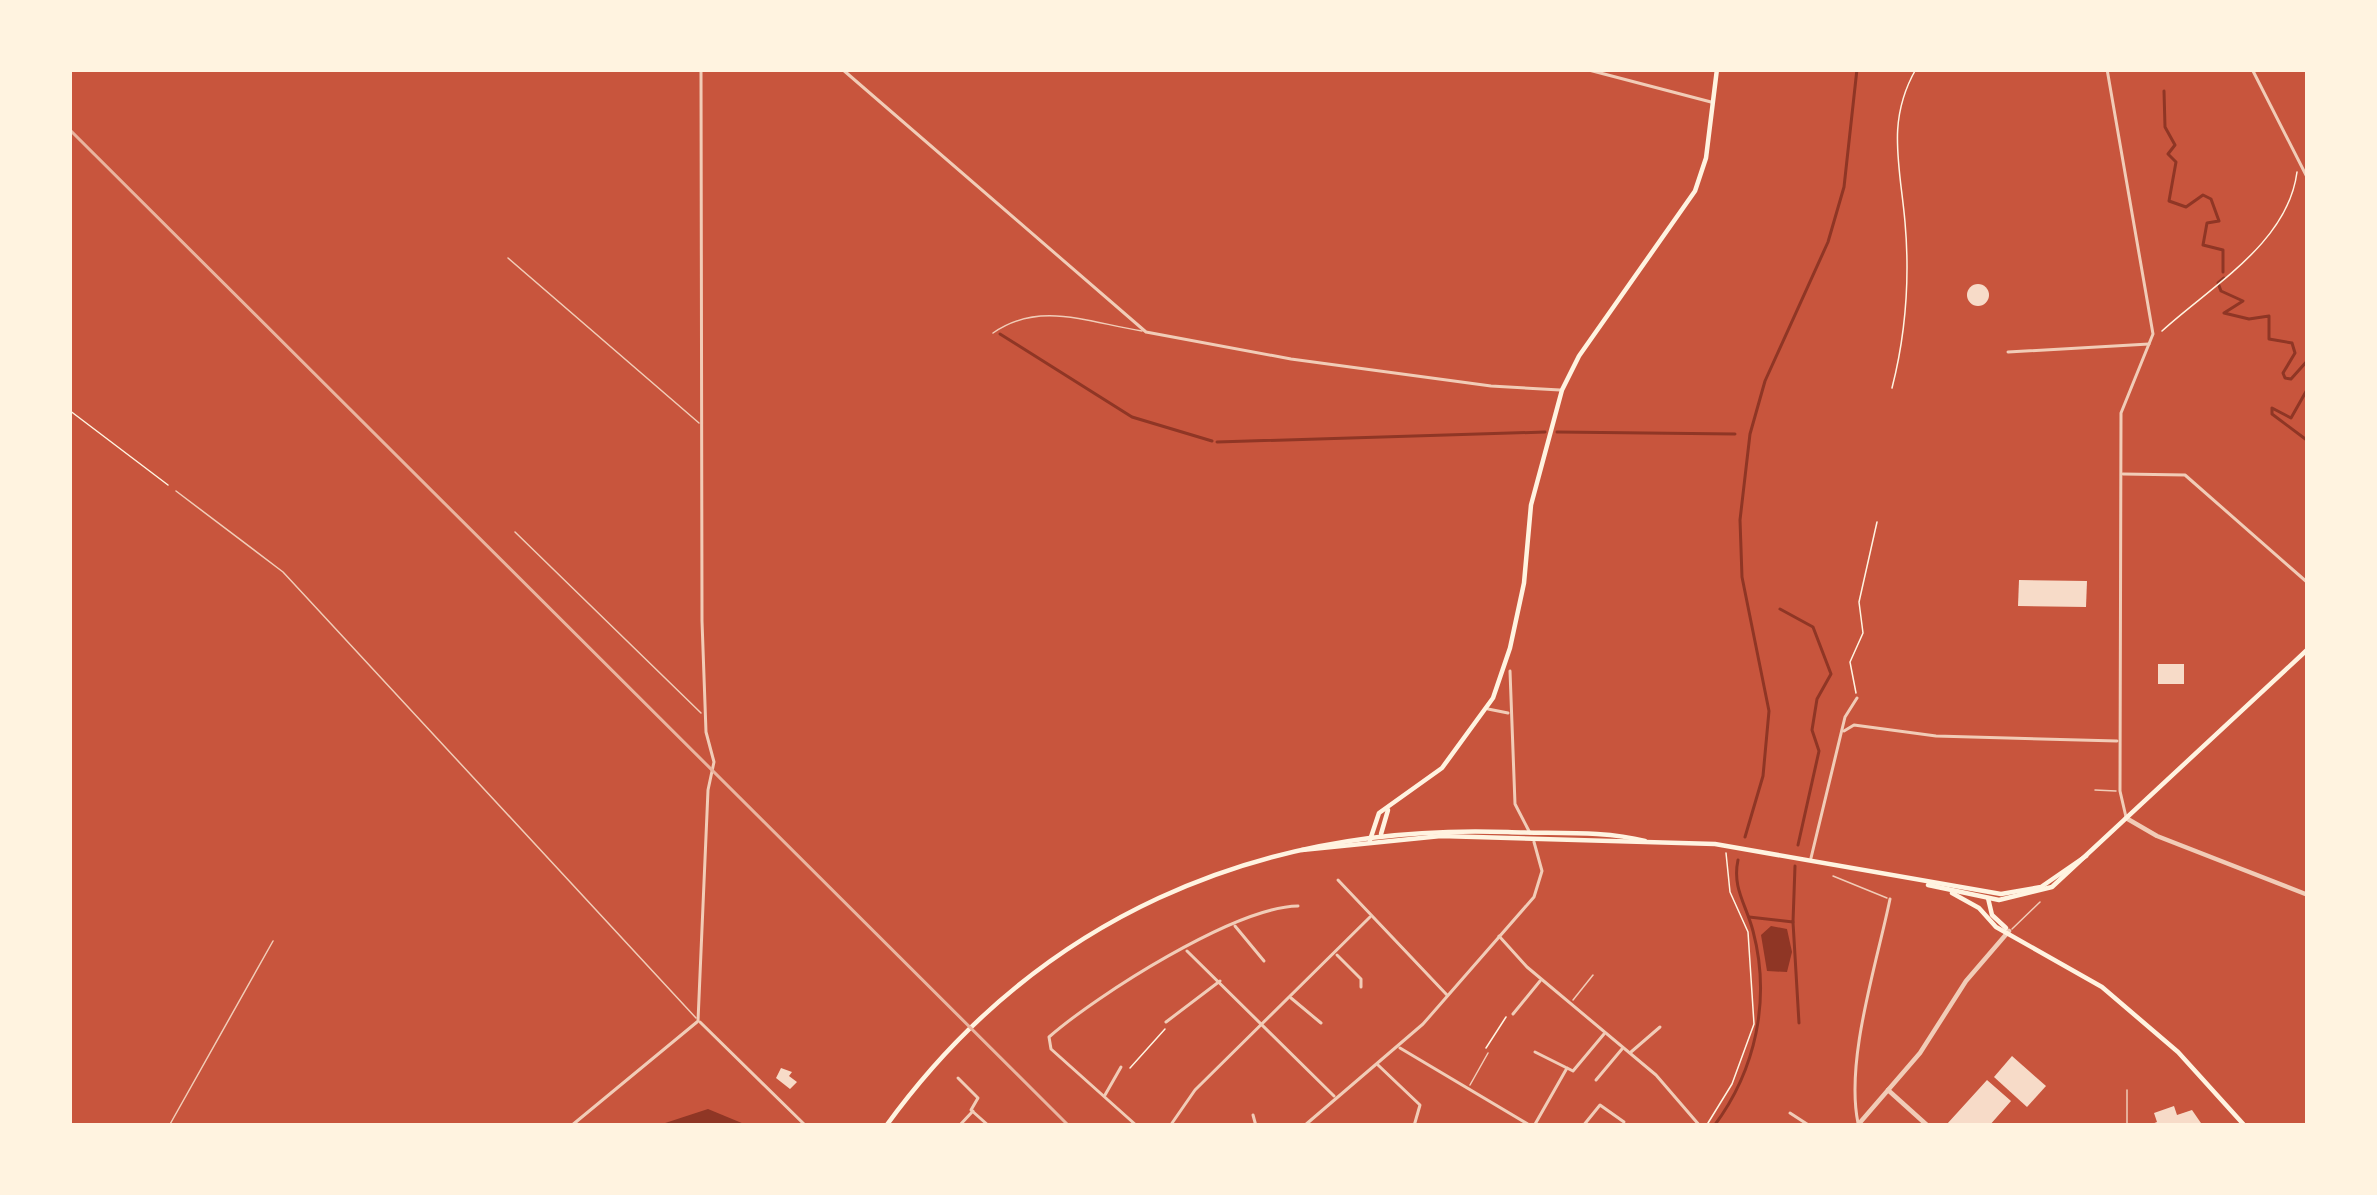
<svg xmlns="http://www.w3.org/2000/svg" width="2377" height="1195" viewBox="0 0 2377 1195" font-family="Arial,sans-serif">
  <style>
    .water { fill: #8f3625 }
    .lines { fill: none; stroke-linecap: round; stroke-linejoin: round }
    .stream { stroke: #8f3625; stroke-width: 3 }
    .building { fill: #f7dbc8 }
    .path { stroke: #fff3e0; stroke-width: 1.5 }
    .service { stroke: #f1ccb7; stroke-width: 1.5 }
    .minor { stroke: #f1ccb7; stroke-width: 3 }
    .tertiary { stroke: #f1ccb7; stroke-width: 4.5 }
    .secondary { stroke: #fff3e0; stroke-width: 4.5 }
    .rail { stroke: #e9b49f; stroke-width: 3 }
  </style>
  <rect width="100%" height="100%" fill="#c8553d"/>
  <g class="water">
    <path d="M1771 926 1787 929 1792 952 1787 972 1767 971 1761 935Z"/>
    <path d="M708 1109 749 1126H656Z"/>
  </g>
  <g class="lines">
    <g class="stream">
      <path d="M2164 91 2165 127 2175 145 2168 154 2176 162 2169 201 2186 207 2203 195 2211 199 2219 221 2207 223 2203 245 2223 250V272"/>
      <path d="M2224 278 2218 283 2221 291 2243 301 2224 313 2249 319 2269 316V339L2292 343 2295 353 2283 373 2285 378 2291 379 2308 360"/>
      <path d="M1000 334 1132 417 1212 441"/>
      <path d="M2308 388 2291 418 2272 408V414L2308 441"/>
      <path d="M1557 432 1735 434"/>
      <path d="M1217 442 1545 432"/>
      <path d="M1780 609 1813 627 1831 674 1817 699 1812 730 1819 751 1798 845"/>
      <path d="M1745 837 1763 776 1769 711 1742 577 1740 520 1750 434 1765 381 1828 242 1844 187 1857 69"/>
      <path d="M1749 917 1793 922 1795 866"/>
      <path d="M1793 922 1799 1023"/>
      <path d="M1714 1126C1756 1070 1771 999 1753 931 1746 904 1732 888 1738 860"/>
    </g>
  </g>
  <g class="building">
    <circle cx="1978" cy="295" r="11"/>
    <path d="M2019 580 2087 581 2086 607 2018 606Z"/>
    <rect x="2158" y="664" width="26" height="20"/>
    <path d="M2012 1056 2046 1086 2027 1107 1994 1077Z"/>
    <path d="M781 1068 792 1072 789 1076 797 1082 790 1089 776 1078Z"/>
    <path d="M1987 1080 2011 1101 1989 1126H1939L1947 1124Z"/>
    <path d="M2174 1106 2177 1115 2192 1110 2203 1126H2147L2157 1122 2154 1113Z"/>
  </g>
  <g class="lines">
    <g class="path">
      <path d="M2162 331C2211 286 2288 243 2297 172"/>
      <path d="M1892 388C1906 333 1910 279 1905 222 1900 165 1886 121 1916 69"/>
      <path d="M69 410 168 485"/>
      <path d="M1856 693 1850 662 1863 633 1859 602 1877 522"/>
      <path d="M1486 1048 1506 1017"/>
      <path d="M1130 1068 1165 1029"/>
      <path d="M1708 1123 1732 1084 1754 1024 1748 932 1730 892 1726 853"/>
    </g>
    <g class="service">
      <path d="M508 258 699 423"/>
      <path d="M993 333C1040 300 1090 323 1142 331"/>
      <path d="M176 491 283 572 696 1018"/>
      <path d="M515 532 701 713"/>
      <path d="M2095 790 2116 791"/>
      <path d="M1833 876 1887 898"/>
      <path d="M2012 929 2040 902"/>
      <path d="M1573 1000 1593 975"/>
      <path d="M1470 1085 1488 1053"/>
      <path d="M2127 1090V1126"/>
      <path d="M169 1126 273 941"/>
    </g>
    <g class="minor">
      <path d="M842 69 1146 332 1291 359 1491 386 1560 390"/>
      <path d="M1585 69 1711 102"/>
      <path d="M2107 69 2153 334 2121 413 2120 791 2126 817"/>
      <path d="M2252 69 2308 179"/>
      <path d="M2008 352 2149 344"/>
      <path d="M2123 474 2185 475 2308 583"/>
      <path d="M1510 671 1515 804 1530 833"/>
      <path d="M1488 709 1508 713"/>
      <path d="M1844 731 1854 725 1936 736 2117 741"/>
      <path d="M1811 858 1845 717 1857 698"/>
      <path d="M1338 880 1447 995"/>
      <path d="M1235 926 1264 961"/>
      <path d="M1499 936 1527 967 1656 1075 1700 1126"/>
      <path d="M1187 951 1334 1096"/>
      <path d="M1337 955 1361 979V987"/>
      <path d="M1291 998 1321 1023"/>
      <path d="M1513 1014 1540 981"/>
      <path d="M698 1021 708 790 714 762 706 732 702 621 701 69"/>
      <path d="M700 1022 806 1126"/>
      <path d="M1166 1022 1220 981"/>
      <path d="M1400 1048 1531 1126"/>
      <path d="M1535 1052 1565 1067"/>
      <path d="M1631 1052 1660 1027"/>
      <path d="M1378 1065 1420 1105 1414 1126"/>
      <path d="M1567 1068 1573 1071 1604 1034"/>
      <path d="M958 1078 978 1098 971 1110 989 1126"/>
      <path d="M1596 1080 1622 1049"/>
      <path d="M1105 1095 1121 1067"/>
      <path d="M1790 1113 1810 1126"/>
      <path d="M1253 1115 1256 1126"/>
      <path d="M1858 1123C1845 1060 1877 963 1890 899"/>
      <path d="M571 1126 697 1022"/>
      <path d="M959 1126 973 1111"/>
      <path d="M1137 1126 1051 1049 1049 1037C1097 995 1235 907 1298 906"/>
      <path d="M1170 1126 1195 1090 1370 917"/>
      <path d="M1304 1126 1423 1024 1534 897 1542 871 1534 842"/>
      <path d="M1534 1126 1567 1068"/>
      <path d="M1583 1126 1600 1105 1624 1122"/>
    </g>
    <g class="tertiary">
      <path d="M2126 818 2157 836 2308 895"/>
      <path d="M1888 1090 1928 1126"/>
      <path d="M1857 1126 1920 1053 1966 981 2009 931"/>
    </g>
    <g class="secondary">
      <path d="M1381 834 1388 810"/>
      <path d="M1370 840 1379 813 1442 768 1493 698 1510 648 1524 583 1531 505 1562 390 1579 356 1695 191 1706 158 1717 69"/>
      <path d="M1302 850 1441 836 1715 844 2001 894 2041 887 2086 856"/>
      <path d="M1928 885 1999 900 2052 887 2308 649"/>
      <path d="M1952 893 1979 908 1996 927 2102 987 2178 1052 2245 1126"/>
      <path d="M1988 898 1992 915 2006 928"/>
      <path d="M886 1126C1036 919 1256 823 1508 832 1552 834 1602 830 1645 841"/>
    </g>
    <path class="rail" d="M69 129 1069 1126"/>
  </g>
  <rect width="2377" height="1195" fill="none" stroke="#fff3e0" stroke-width="144"/>
</svg>
